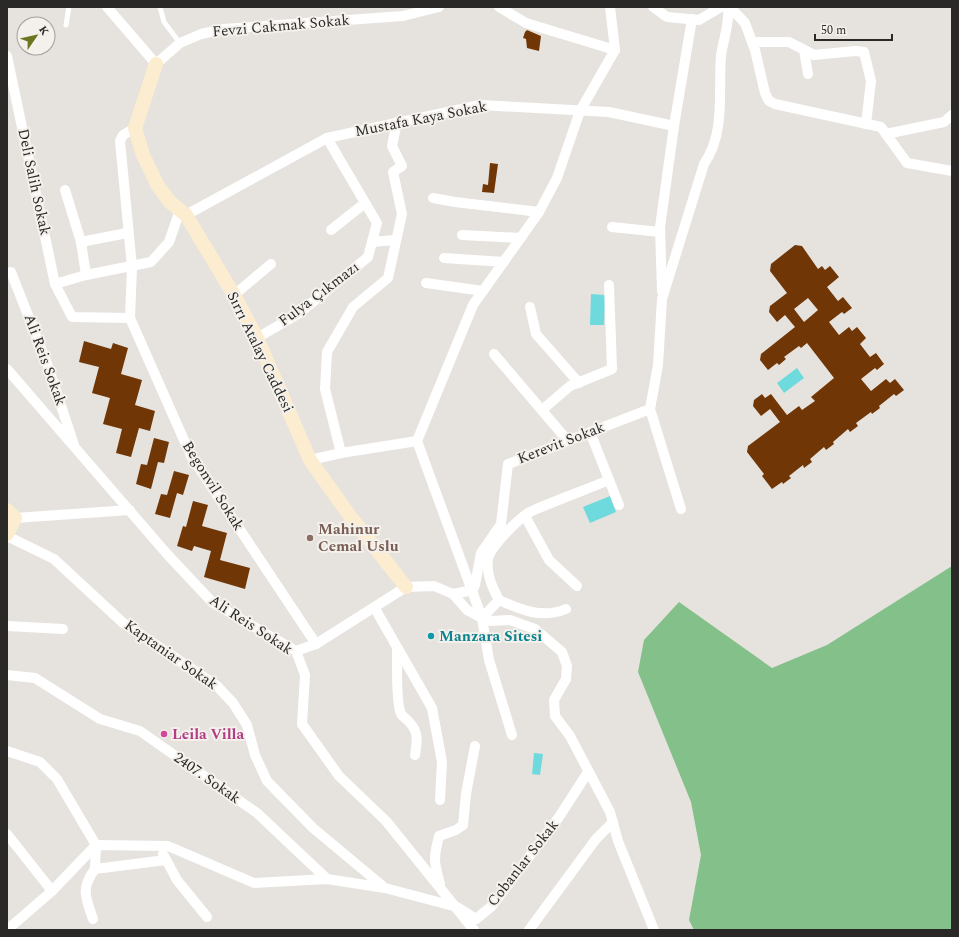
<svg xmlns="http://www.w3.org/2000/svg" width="959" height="937" viewBox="0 0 959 937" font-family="Spectral,serif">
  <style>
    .forest { fill: #83c08a }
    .water { fill: #6edadd }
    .building { fill: #713605; fill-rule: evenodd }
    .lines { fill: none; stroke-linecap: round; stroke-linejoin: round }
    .lane { stroke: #fff; stroke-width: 5 }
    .street { stroke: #fff; stroke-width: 10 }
    .secondary { stroke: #fdedd0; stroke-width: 14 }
    .education-dot { fill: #8d6e63; stroke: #f4f0eb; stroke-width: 1.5 }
    .culture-dot { fill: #0f9aa8; stroke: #f4f0eb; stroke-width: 1.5 }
    .hotel-dot { fill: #d1479c; stroke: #f4f0eb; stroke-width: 1.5 }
    .labels { text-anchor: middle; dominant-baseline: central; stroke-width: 4; stroke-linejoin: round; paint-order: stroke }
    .street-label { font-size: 15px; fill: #2a2927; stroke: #f4f0eb }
    .education-label { font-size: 15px; font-weight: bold; fill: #785e54; stroke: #f4f0eb; text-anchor: start }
    .culture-label { font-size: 15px; font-weight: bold; fill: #0d838f; stroke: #f4f0eb; text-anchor: start }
    .hotel-label { font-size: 15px; font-weight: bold; fill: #b23c85; stroke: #f4f0eb; text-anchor: start }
  </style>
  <rect width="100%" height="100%" fill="#e6e3de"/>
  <path class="forest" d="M952 566V930H694L689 920 701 855 691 802 638 672 644 640 679 602 772 668 827 645Z"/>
  <g class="water">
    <path d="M591 294 605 295 604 325H590Z"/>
    <path d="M797 368 804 378 784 393 777 383Z"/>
    <path d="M610 496 616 512 590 523 583 507Z"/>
    <path d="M534 753 543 754 540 775 532 774Z"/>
  </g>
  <g class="building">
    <path d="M527 30 541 36 539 51 527 48 526 39 523 38 525 32Z"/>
    <path d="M490 163 498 164 494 193 482 192 483 184 488 185Z"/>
    <path d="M795 245 802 246 818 269 822 266 825 270 830 266 839 277 827 287 838 301 843 297 852 308 844 314 842 312 829 322 839 335 849 327 852 331 857 327 866 338 860 344 870 357 876 353 884 364 877 370 875 368 861 379 871 391 886 379 890 383 895 379 904 390 896 396 894 394 879 406 880 408 872 414 871 412 856 423 858 426 850 432 848 429 833 442 834 444 826 450 824 447 810 459 812 462 804 468 803 465 789 476 791 478 783 484 782 482 772 489 762 476 764 474 747 452 748 446 780 422 770 409 761 416 753 406 754 400 762 394 765 398 771 394 787 415 799 406 802 410 815 401 811 397 834 378 807 343 801 348 799 346 784 357 786 359 779 365 777 363 768 370 760 360 761 354 795 327 785 315 777 322 769 312 770 306 787 293 770 271 771 264ZM808 298 818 310 804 322 794 309Z"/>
    <path d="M84 341 111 349 113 343 128 348 121 374 142 380 135 405 155 411 150 431 139 428 131 457 116 453 122 429 103 424 110 398 92 393 99 367 79 362Z"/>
    <path d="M154 438 169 442 164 463 158 462 151 489 136 484 141 464 147 465Z"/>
    <path d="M174 471 189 475 183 495 177 493 170 518 155 514 161 494 167 495Z"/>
    <path d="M193 501 208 505 202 526 227 533 220 560 250 568 245 589 204 577 211 551 194 546 192 551 177 546 183 526 186 527Z"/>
  </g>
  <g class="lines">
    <g class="lane">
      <path d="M160 7 164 22 180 43"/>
      <path d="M66 25 69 7"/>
    </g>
    <g class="street">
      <path d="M107 7 156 64 180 43 201 34 224 29 403 16 439 7"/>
      <path d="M499 7 526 23 615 50"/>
      <path d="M610 7 615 50"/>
      <path d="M653 7 667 17 699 20 721 7"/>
      <path d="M730 7 745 23 755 50 765 93 769 101 775 104 881 127 907 163 952 171"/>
      <path d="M752 42H789L814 55 855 51 864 52 871 81 866 124"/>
      <path d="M804 50 808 74"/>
      <path d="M7 56 55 284 72 317 130 318"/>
      <path d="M135 128 123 135 120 141 132 267 130 318 191 456 316 644"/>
      <path d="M886 134 944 122 952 115"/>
      <path d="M65 190 81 242 86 275"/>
      <path d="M433 198 455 202 539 212"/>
      <path d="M186 215 327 138 480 105 609 112 674 126"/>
      <path d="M612 227 660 232"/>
      <path d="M331 230 365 203"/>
      <path d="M462 235 521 238"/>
      <path d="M81 242 127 233"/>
      <path d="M372 242 395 240"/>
      <path d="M444 258 504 262"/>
      <path d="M11 272 48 366 74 445"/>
      <path d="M426 283 483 291"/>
      <path d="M55 284 86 275 151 262 169 242 180 210"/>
      <path d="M662 291 660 227 674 126 692 19"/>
      <path d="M234 295 271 264"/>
      <path d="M530 307 536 334 579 383"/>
      <path d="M257 338 298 314 368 257 377 223 327 138"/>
      <path d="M494 354 568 441"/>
      <path d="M7 369 167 554 213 603 296 651 305 675 302 724 339 776 386 821 474 930"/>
      <path d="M542 410 570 386 612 369 609 285"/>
      <path d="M590 432 619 505"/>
      <path d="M341 453 417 441"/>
      <path d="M310 460 341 453 325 389 327 352 353 307 388 278 402 214 393 172 402 166 392 146 397 122"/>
      <path d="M681 509 650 409 658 365 662 299 704 164C726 132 718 92 721 56 723 40 730 23 728 7"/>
      <path d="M525 516 549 560 577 586"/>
      <path d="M15 518 130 510"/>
      <path d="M7 536 54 559 122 622 217 686 233 703 247 725 255 755 267 781 313 828 385 888"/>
      <path d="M453 594 467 610 482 618 491 621 510 620 535 629 562 652 567 666 566 679 554 700 555 716 570 736 610 812 618 841 654 930"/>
      <path d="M374 607 432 708 442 762 440 800"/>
      <path d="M566 609C542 619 521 610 499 600 492 587 486 574 488 559 490 547 519 518 530 512 556 500 583 491 609 480"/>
      <path d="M482 618 499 600"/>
      <path d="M7 626 63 629"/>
      <path d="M397 649C397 662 396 704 401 714 403 717 408 720 410 723 419 733 417 742 415 755"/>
      <path d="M296 651 316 644 406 587 434 586 453 594 473 590 475 585 481 553 501 524 508 464 650 409"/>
      <path d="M7 675 35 678 100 719 140 731 257 813 327 879"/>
      <path d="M512 735 489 660 482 618 417 441 473 305 539 212 557 178 580 111 615 50"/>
      <path d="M7 751 40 762 57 779 96 845 95 869"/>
      <path d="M7 834 52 891"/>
      <path d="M163 854 177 880 207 917"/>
      <path d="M440 884C434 862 433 859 439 836L456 830 463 825 466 794 475 746"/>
      <path d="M93 919C86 898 80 889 95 869L166 860"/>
      <path d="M7 930 52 891 96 845 168 846 254 883 327 879 385 888 457 907 476 919 492 906 559 817 588 772"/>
      <path d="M529 930 596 839 613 822"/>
    </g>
    <g class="secondary">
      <path d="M156 64 135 128 143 155 158 186 170 202 186 215 234 295 257 338 310 460 350 516 406 587"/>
      <path d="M7 510 15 518 7 534"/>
    </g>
  </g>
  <circle class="education-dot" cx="310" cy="538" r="4"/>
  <circle class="culture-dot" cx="431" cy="636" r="4"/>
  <circle class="hotel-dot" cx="164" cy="734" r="4"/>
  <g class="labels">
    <g class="street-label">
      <text transform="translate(281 26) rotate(-5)">Fevzi Cakmak Sokak</text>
      <text transform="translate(421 119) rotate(-11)">Mustafa Kaya Sokak</text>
      <text transform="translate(34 182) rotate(78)">Deli Salih Sokak</text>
      <text transform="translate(319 294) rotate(-37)">Fulya Çıkmazı</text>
      <text transform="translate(260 352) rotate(64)">Sırrı Atalay Caddesi</text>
      <text transform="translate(45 360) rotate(70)">Ali Reis Sokak</text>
      <text transform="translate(561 443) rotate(-21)">Kerevit Sokak</text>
      <text transform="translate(213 486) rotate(58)">Begonvil Sokak</text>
      <text transform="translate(251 625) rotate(33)">Ali Reis Sokak</text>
      <text transform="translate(171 655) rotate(35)">Kaptaniar Sokak</text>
      <text transform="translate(207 778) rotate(35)">2407. Sokak</text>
      <text transform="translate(523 863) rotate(-52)">Cobanlar Sokak</text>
    </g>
    <g class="education-label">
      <text x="318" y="529">Mahinur<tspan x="318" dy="17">Cemal Uslu</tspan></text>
    </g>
    <g class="culture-label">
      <text x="439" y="636">Manzara Sitesi</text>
    </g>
    <g class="hotel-label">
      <text x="172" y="734">Leila Villa</text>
    </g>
  </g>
  <rect width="959" height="937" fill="none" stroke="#2a2927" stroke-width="16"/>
  <g transform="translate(36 36) rotate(56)"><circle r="19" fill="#f4f0eb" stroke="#a3a09d"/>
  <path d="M0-3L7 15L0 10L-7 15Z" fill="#6c751f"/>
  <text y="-6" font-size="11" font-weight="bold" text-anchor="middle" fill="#2a2927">K</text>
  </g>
  <path d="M815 34v6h77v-6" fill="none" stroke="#2a2927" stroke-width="2"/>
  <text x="821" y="34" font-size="12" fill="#2a2927" stroke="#f4f0eb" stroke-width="3" paint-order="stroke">50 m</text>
</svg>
